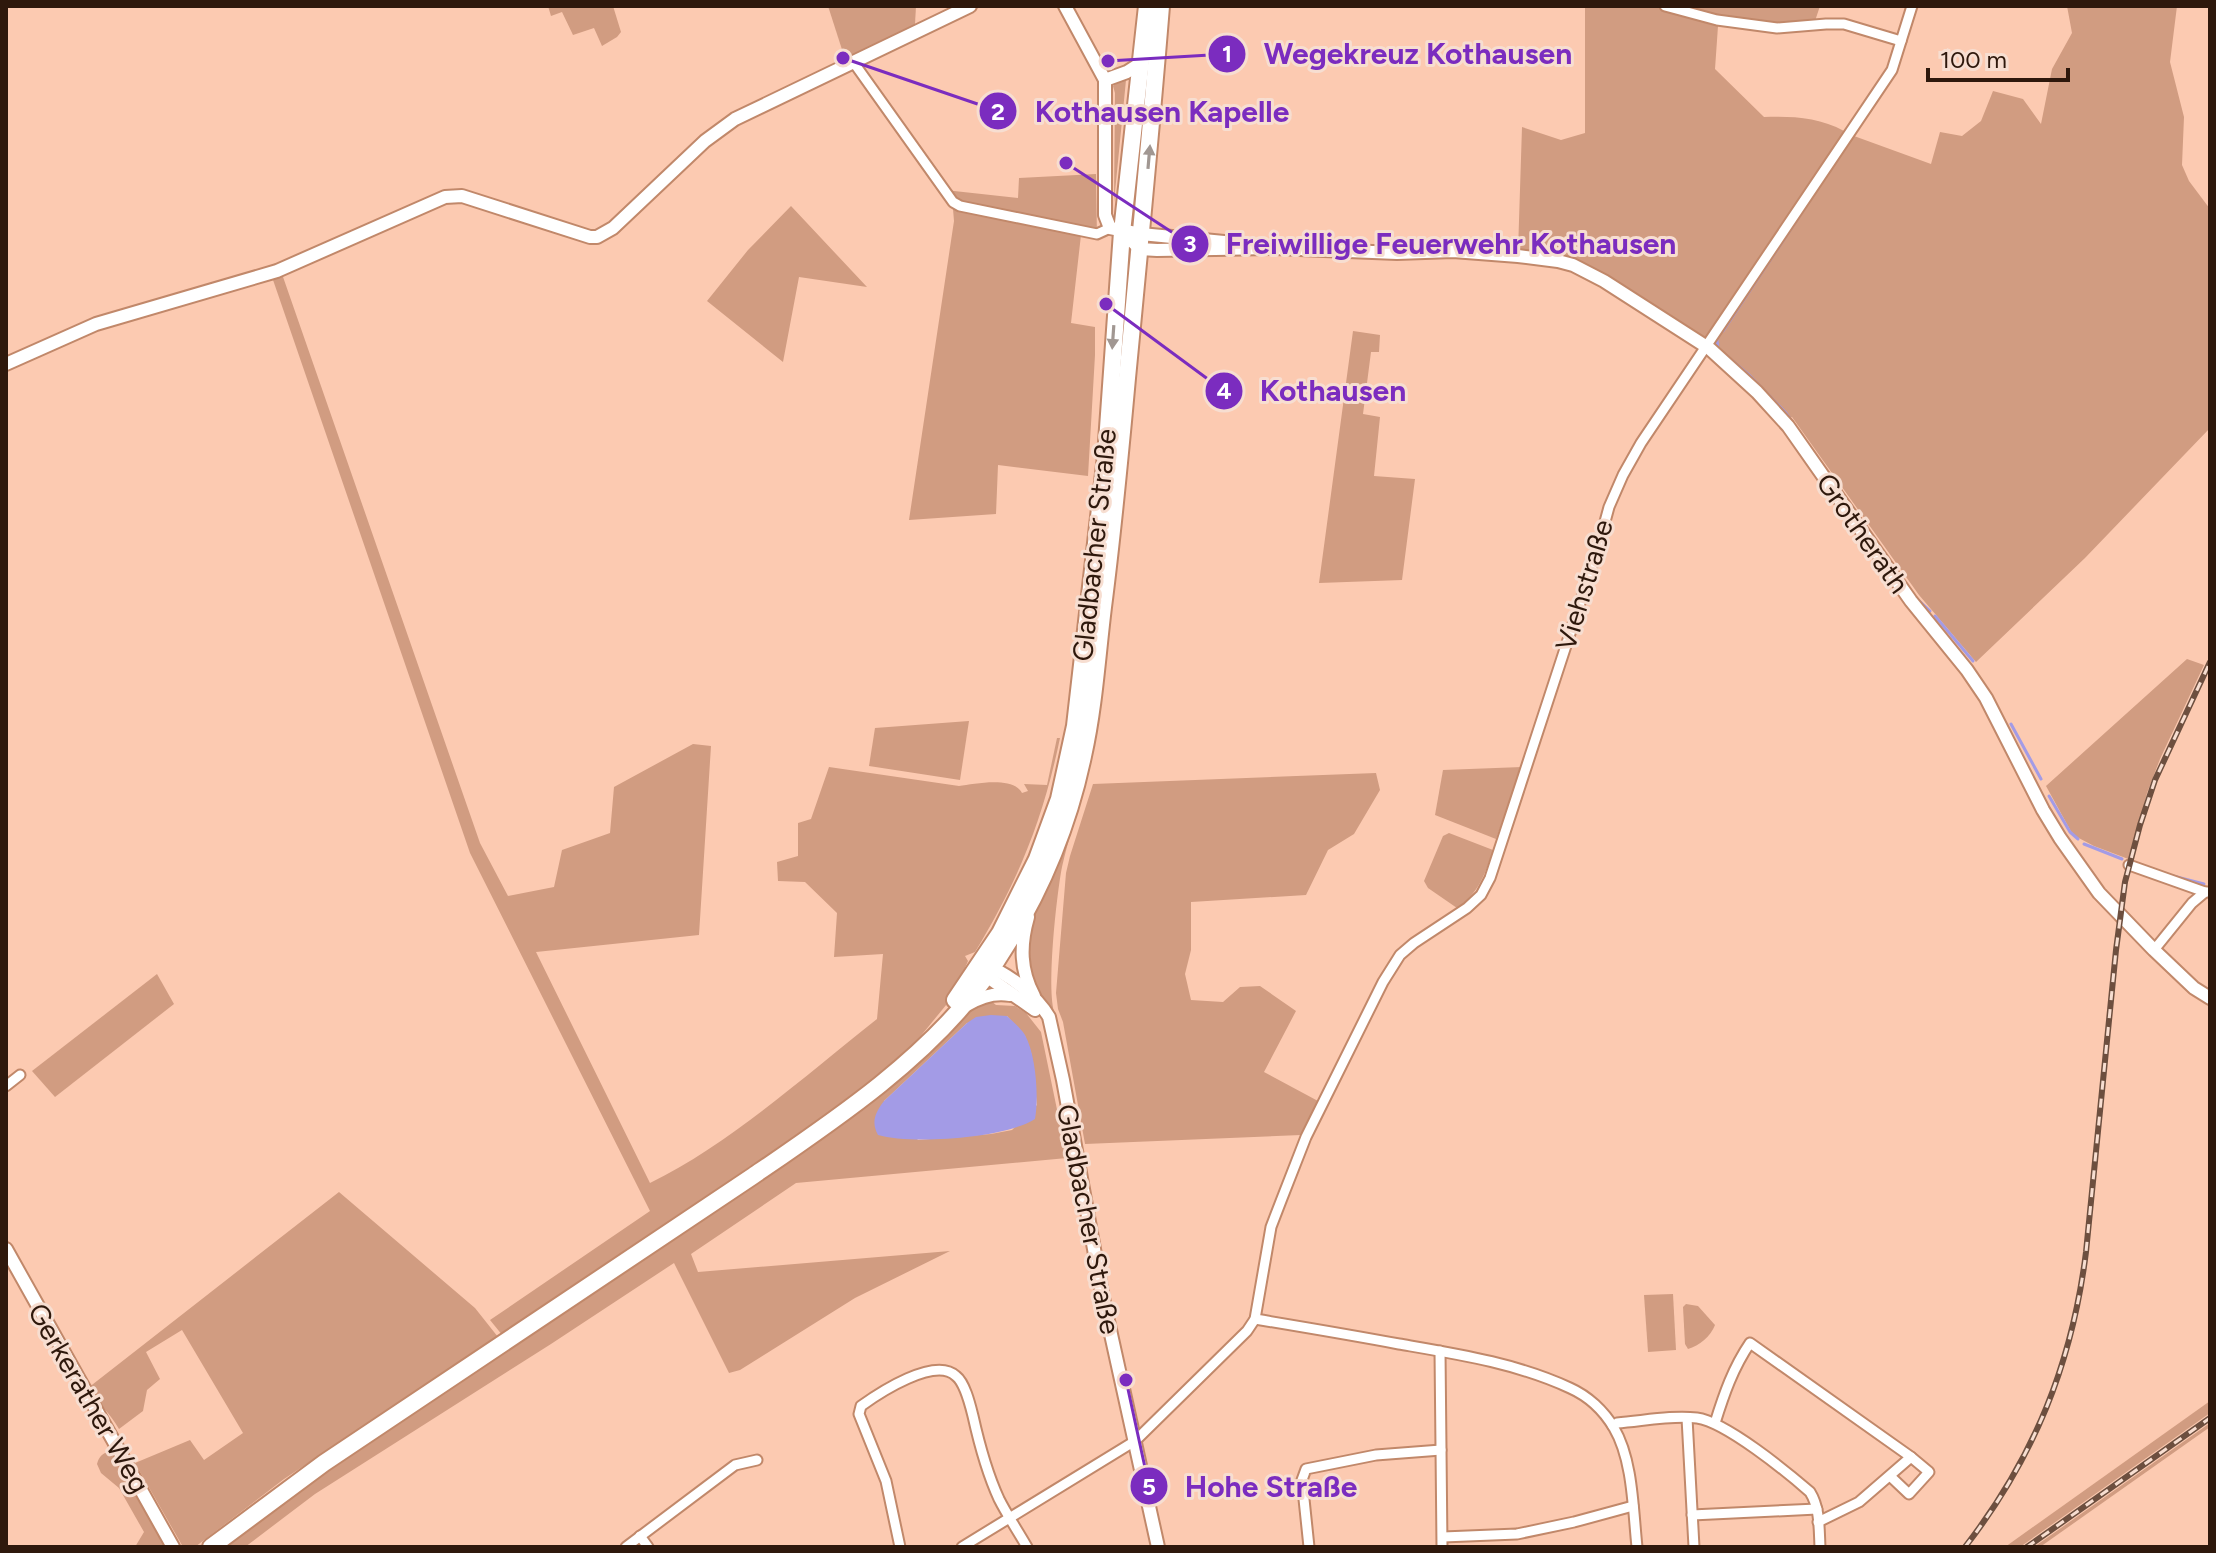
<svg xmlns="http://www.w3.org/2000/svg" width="2216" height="1553" viewBox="0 0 2216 1553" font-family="Figtree,sans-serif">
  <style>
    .green { fill: #d19c81; fill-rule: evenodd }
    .water { fill: #a39be6 }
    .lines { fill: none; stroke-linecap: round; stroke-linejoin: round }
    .stream { stroke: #a39be6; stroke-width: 3 }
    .minor-casing { stroke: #c1886a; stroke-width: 13 }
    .tertiary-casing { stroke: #c1886a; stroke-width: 16 }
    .primary-casing { stroke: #c1886a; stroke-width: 20 }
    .minor { stroke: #fff; stroke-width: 9 }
    .tertiary { stroke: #fff; stroke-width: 12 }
    .primary { stroke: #fff; stroke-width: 16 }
    .rail-casing { stroke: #6d4f3f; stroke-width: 6 }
    .rail { stroke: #f7ded1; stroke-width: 3; stroke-dasharray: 9; stroke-linecap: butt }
    .oneway { fill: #a19792 }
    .labels { text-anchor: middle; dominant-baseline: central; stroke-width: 6; stroke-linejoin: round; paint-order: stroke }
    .street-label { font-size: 28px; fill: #2e180c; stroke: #f7ded1 }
    .leader { fill: none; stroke: #7b2cbf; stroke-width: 3 }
    .callout-dot { fill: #7b2cbf; stroke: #f7ded1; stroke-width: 3 }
    .mark-label { font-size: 24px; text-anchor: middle; font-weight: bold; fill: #fff }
    .callout-label { font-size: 30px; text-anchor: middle; font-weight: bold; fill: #7b2cbf; stroke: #f7ded1; stroke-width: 6; stroke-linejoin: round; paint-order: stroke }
  </style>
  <rect width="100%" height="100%" fill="#fccab1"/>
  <g class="green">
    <path d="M548 6H613L621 32 617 37 602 46 594 28 573 35 562 12 551 16Z"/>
    <path d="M828 6H916L915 24 912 31 846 62Z"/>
    <path d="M1585 6H1648L1688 12 1690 6H1820L1815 21 1768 24 1692 14 1718 26 1715 69 1764 117C1791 116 1819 117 1844 131L1798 201 1807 206 1854 136 1931 164 1940 132 1962 136 1981 121 1993 91 2023 99 2041 124 2052 69 2072 33 2067 6H2177L2170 62 2184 117 2182 165 2189 181 2210 209V428L2085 558 1976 662 1919 595 1792 417 1788 419 1749 378 1705 338 1596 269 1561 257 1518 252 1522 127 1561 140 1585 133Z"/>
    <path d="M1125 77 1126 80 1114 202 1115 93 1113 86Z"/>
    <path d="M1096 174 1097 238 1081 235 1071 323 1095 327V355L1088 476 998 465 996 514 909 520 954 221 953 209 955 200 945 190 1018 198 1019 178Z"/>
    <path d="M791 206 867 287 799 277 783 362 707 301 748 250Z"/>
    <path d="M282 274 480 843 508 896 554 887 562 850 610 833 614 787 693 744 711 746 699 935 536 952 650 1183C730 1144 807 1074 877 1019L883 954 834 957 837 913 805 882 778 881 777 862 798 856V823L811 819 829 767 959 786C975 784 1013 776 1022 793L1028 791 1024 784 1047 785 1057 738H1060C1043 820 1018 881 975 952L965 956 968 961 951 999 915 1043 894 1063 837 1108 654 1235 503 1336 490 1320 650 1211 470 853 272 277Z"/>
    <path d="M1353 331 1380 335 1379 352H1371L1363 414 1380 417 1374 476 1415 479 1402 580 1319 583Z"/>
    <path d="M2187 659 2204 665 2160 759 2147 793 2131 860 2094 846 2073 835 2046 786Z"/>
    <path d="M969 721 960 780 869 766 875 728Z"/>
    <path d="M1522 767 1496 839 1435 815 1443 770Z"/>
    <path d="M1376 773 1380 790 1354 834 1328 850 1306 895 1191 902V950L1185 974 1191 1000 1223 1002 1240 987 1260 986 1296 1011 1264 1072 1318 1101 1301 1135 1085 1144 1063 1022 1058 1009 1056 993 1066 873 1070 856 1093 784Z"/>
    <path d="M1081 788H1084C1077 814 1068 840 1062 867 1057 892 1045 997 1056 1016H1053L1034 987 1027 962 1030 924 1052 875Z"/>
    <path d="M1449 833 1493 850C1485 874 1479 893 1457 908L1428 888 1424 881 1443 836Z"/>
    <path d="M157 974 174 1004 55 1097 32 1071Z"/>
    <path d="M990 1000 996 1005 1015 1006 1026 1013 1041 1032 1067 1158 796 1183 691 1254 698 1272 950 1251 855 1298 740 1370 729 1373 674 1263 551 1344 315 1494 245 1547H220L268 1510 947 1030 978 1005ZM1007 1016 1025 1036 1031 1052 1037 1105 1012 1130 991 1134 918 1140 884 1101 967 1023Z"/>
    <path d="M339 1192 475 1308 498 1337 284 1479 195 1547H183L135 1463 190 1440 204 1460 243 1433 182 1330 146 1352 160 1379 147 1390 143 1411 119 1429C110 1413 98 1403 88 1388Z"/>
    <path d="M1673 1294 1676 1350 1648 1352 1644 1295Z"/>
    <path d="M1686 1304 1698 1306 1715 1325C1711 1336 1699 1346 1688 1349L1685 1344 1683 1307Z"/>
    <path d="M2210 1401V1413L2020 1547H2005Z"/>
    <path d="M2210 1423V1427L2040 1547H2034Z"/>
    <path d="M109 1452 114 1454 165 1547H135L144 1532 119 1488 101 1473 97 1464C99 1457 102 1453 109 1452Z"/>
  </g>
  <path class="water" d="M991 1015 1007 1016C1013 1022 1021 1028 1025 1035 1036 1055 1039 1097 1035 1119 1006 1138 912 1145 878 1135 871 1122 875 1113 884 1101L967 1023 976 1017Z"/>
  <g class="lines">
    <g class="stream">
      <path d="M1841 154 1848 143"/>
      <path d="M1723 331 1814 194"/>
      <path d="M1717 340 1718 349 1749 375 1786 413 1801 435"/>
      <path d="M1915 597 1930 611"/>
      <path d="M1935 616 1973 661"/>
      <path d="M2011 724 2041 779"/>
      <path d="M2049 796 2070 832 2078 839"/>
      <path d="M2084 844 2122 859"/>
      <path d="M2169 875 2204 884"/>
    </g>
    <g class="minor-casing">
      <g id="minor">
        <path d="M1665 6 1717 20 1777 28 1826 24H1844L1901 41"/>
        <path d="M854 63 953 202 960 206 1097 234 1110 228"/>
        <path d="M2129 865 2205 892H2210"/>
        <path d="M2154 950 2192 903 2205 892"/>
        <path d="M6 1086 20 1075"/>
        <path d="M1255 1319C1303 1327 1351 1335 1399 1344 1457 1354 1516 1363 1570 1388 1588 1396 1604 1411 1614 1428 1633 1460 1633 1510 1637 1547"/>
        <path d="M1440 1351 1442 1547"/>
        <path d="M1687 1418 1694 1547"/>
        <path d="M1715 1423C1724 1394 1733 1368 1750 1343L1911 1457 1859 1502 1818 1522"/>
        <path d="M1613 1426 1617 1423C1643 1421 1672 1415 1697 1418 1726 1422 1787 1472 1810 1492 1820 1508 1819 1528 1820 1547"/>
        <path d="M1890 1476 1909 1494 1929 1472 1911 1457"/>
        <path d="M1692 1515 1817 1509"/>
        <path d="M640 1536 648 1547"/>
        <path d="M1443 1537 1517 1534 1574 1522 1633 1506"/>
        <path d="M626 1547 735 1465 757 1460"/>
        <path d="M900 1547 886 1481 859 1414 861 1406C879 1393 935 1356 956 1376 965 1383 970 1404 973 1416 979 1443 987 1473 999 1499 1007 1515 1018 1531 1027 1547"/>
        <path d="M962 1547 1135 1441 1247 1331 1255 1319 1271 1227 1281 1201 1306 1137 1383 982 1400 955 1414 943 1467 908 1481 895 1490 878 1597 551 1609 507 1623 475 1641 443 1892 70 1912 6"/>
        <path d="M1309 1547 1302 1480 1306 1469 1376 1455 1441 1450"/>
      </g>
    </g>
    <g class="tertiary-casing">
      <g id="tertiary">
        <path d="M1065 6 1105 80V215L1110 228 1141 234 1224 242"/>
        <path d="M1105 80 1127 72 1141 63"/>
        <path d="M1122 232 1140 249 1157 250 1275 248 1397 253 1453 251 1518 256 1558 261 1573 265 1604 281 1710 349 1757 392 1788 426 1911 601 1967 670 1986 698 2043 810 2060 838 2099 893 2154 950 2194 988 2210 998"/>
        <path d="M6 364 96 324 277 271 445 197 462 196 590 237H597L613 228 705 141 735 119 970 6"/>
        <path d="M1028 917C1020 945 1020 970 1034 996"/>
        <path d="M985 965C1009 974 1036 995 1049 1017L1063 1080 1103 1298 1158 1547"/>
        <path d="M982 973 1035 1010"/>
        <path d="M967 1005C980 997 994 992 1010 995"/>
        <path d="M6 1249 173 1547"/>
      </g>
    </g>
    <g class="primary-casing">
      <g id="primary">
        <path d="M955 1000 1000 933 1037 859 1059 799 1075 726 1106 456 1122 232 1147 6"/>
        <path d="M211 1547 324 1463 753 1176C832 1122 925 1060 982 982 1031 914 1066 837 1083 756 1094 707 1097 656 1103 607 1113 530 1120 455 1127 378 1139 254 1151 130 1161 6"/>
      </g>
    </g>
    <use href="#minor" class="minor"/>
    <use href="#tertiary" class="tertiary"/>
    <use href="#primary" class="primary"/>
    <g class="rail-casing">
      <g id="rail">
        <path d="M1965 1547C2034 1458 2072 1364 2086 1252L2116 950 2125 882 2140 825 2155 780 2210 662"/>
        <path d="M2027 1547 2210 1418"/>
      </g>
    </g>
    <use href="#rail" class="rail"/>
  </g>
  <defs><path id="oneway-solid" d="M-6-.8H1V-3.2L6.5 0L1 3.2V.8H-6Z" transform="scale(2)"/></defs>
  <g class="oneway">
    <use href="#oneway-solid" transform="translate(1149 157) rotate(-85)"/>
    <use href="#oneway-solid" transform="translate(1113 337) rotate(94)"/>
  </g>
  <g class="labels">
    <g class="street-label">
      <text transform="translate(1863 533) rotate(55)">Grotherath</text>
      <text transform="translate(1094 545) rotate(-84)">Gladbacher Straße</text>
      <text transform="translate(1584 585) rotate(-73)">Viehstraße</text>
      <text transform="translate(1089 1219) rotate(79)">Gladbacher Straße</text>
      <text transform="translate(89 1398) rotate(60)">Gerkerather Weg</text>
    </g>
  </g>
  <path class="leader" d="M1108 61L1227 54M843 58L998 111M1066 163L1190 244M1106 304L1224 391M1126 1380L1149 1486"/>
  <g class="callout-dot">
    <circle cx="1108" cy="61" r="8"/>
    <circle cx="843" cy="58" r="8"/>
    <circle cx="1066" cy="163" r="8"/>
    <circle cx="1106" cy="304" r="8"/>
    <circle cx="1126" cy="1380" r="8"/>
    <circle cx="1227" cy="54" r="20"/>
    <circle cx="998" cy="111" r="20"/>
    <circle cx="1190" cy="244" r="20"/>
    <circle cx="1224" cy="391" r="20"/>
    <circle cx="1149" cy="1486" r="20"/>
  </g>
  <g class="mark-label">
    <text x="1227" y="62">1</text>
    <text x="998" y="120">2</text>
    <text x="1190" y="252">3</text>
    <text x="1224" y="399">4</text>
    <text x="1149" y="1495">5</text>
  </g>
  <g class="callout-label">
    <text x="1418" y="64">Wegekreuz Kothausen</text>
    <text x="1162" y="122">Kothausen Kapelle</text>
    <text x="1451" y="254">Freiwillige Feuerwehr Kothausen</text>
    <text x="1333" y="401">Kothausen</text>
    <text x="1271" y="1497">Hohe Straße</text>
  </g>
  <rect width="2216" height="1553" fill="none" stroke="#2e180c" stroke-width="16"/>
  <path d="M1928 68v12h140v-12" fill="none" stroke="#2e180c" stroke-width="4"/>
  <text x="1940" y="68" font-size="24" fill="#2e180c" stroke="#f7ded1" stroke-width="6" paint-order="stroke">100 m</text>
</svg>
